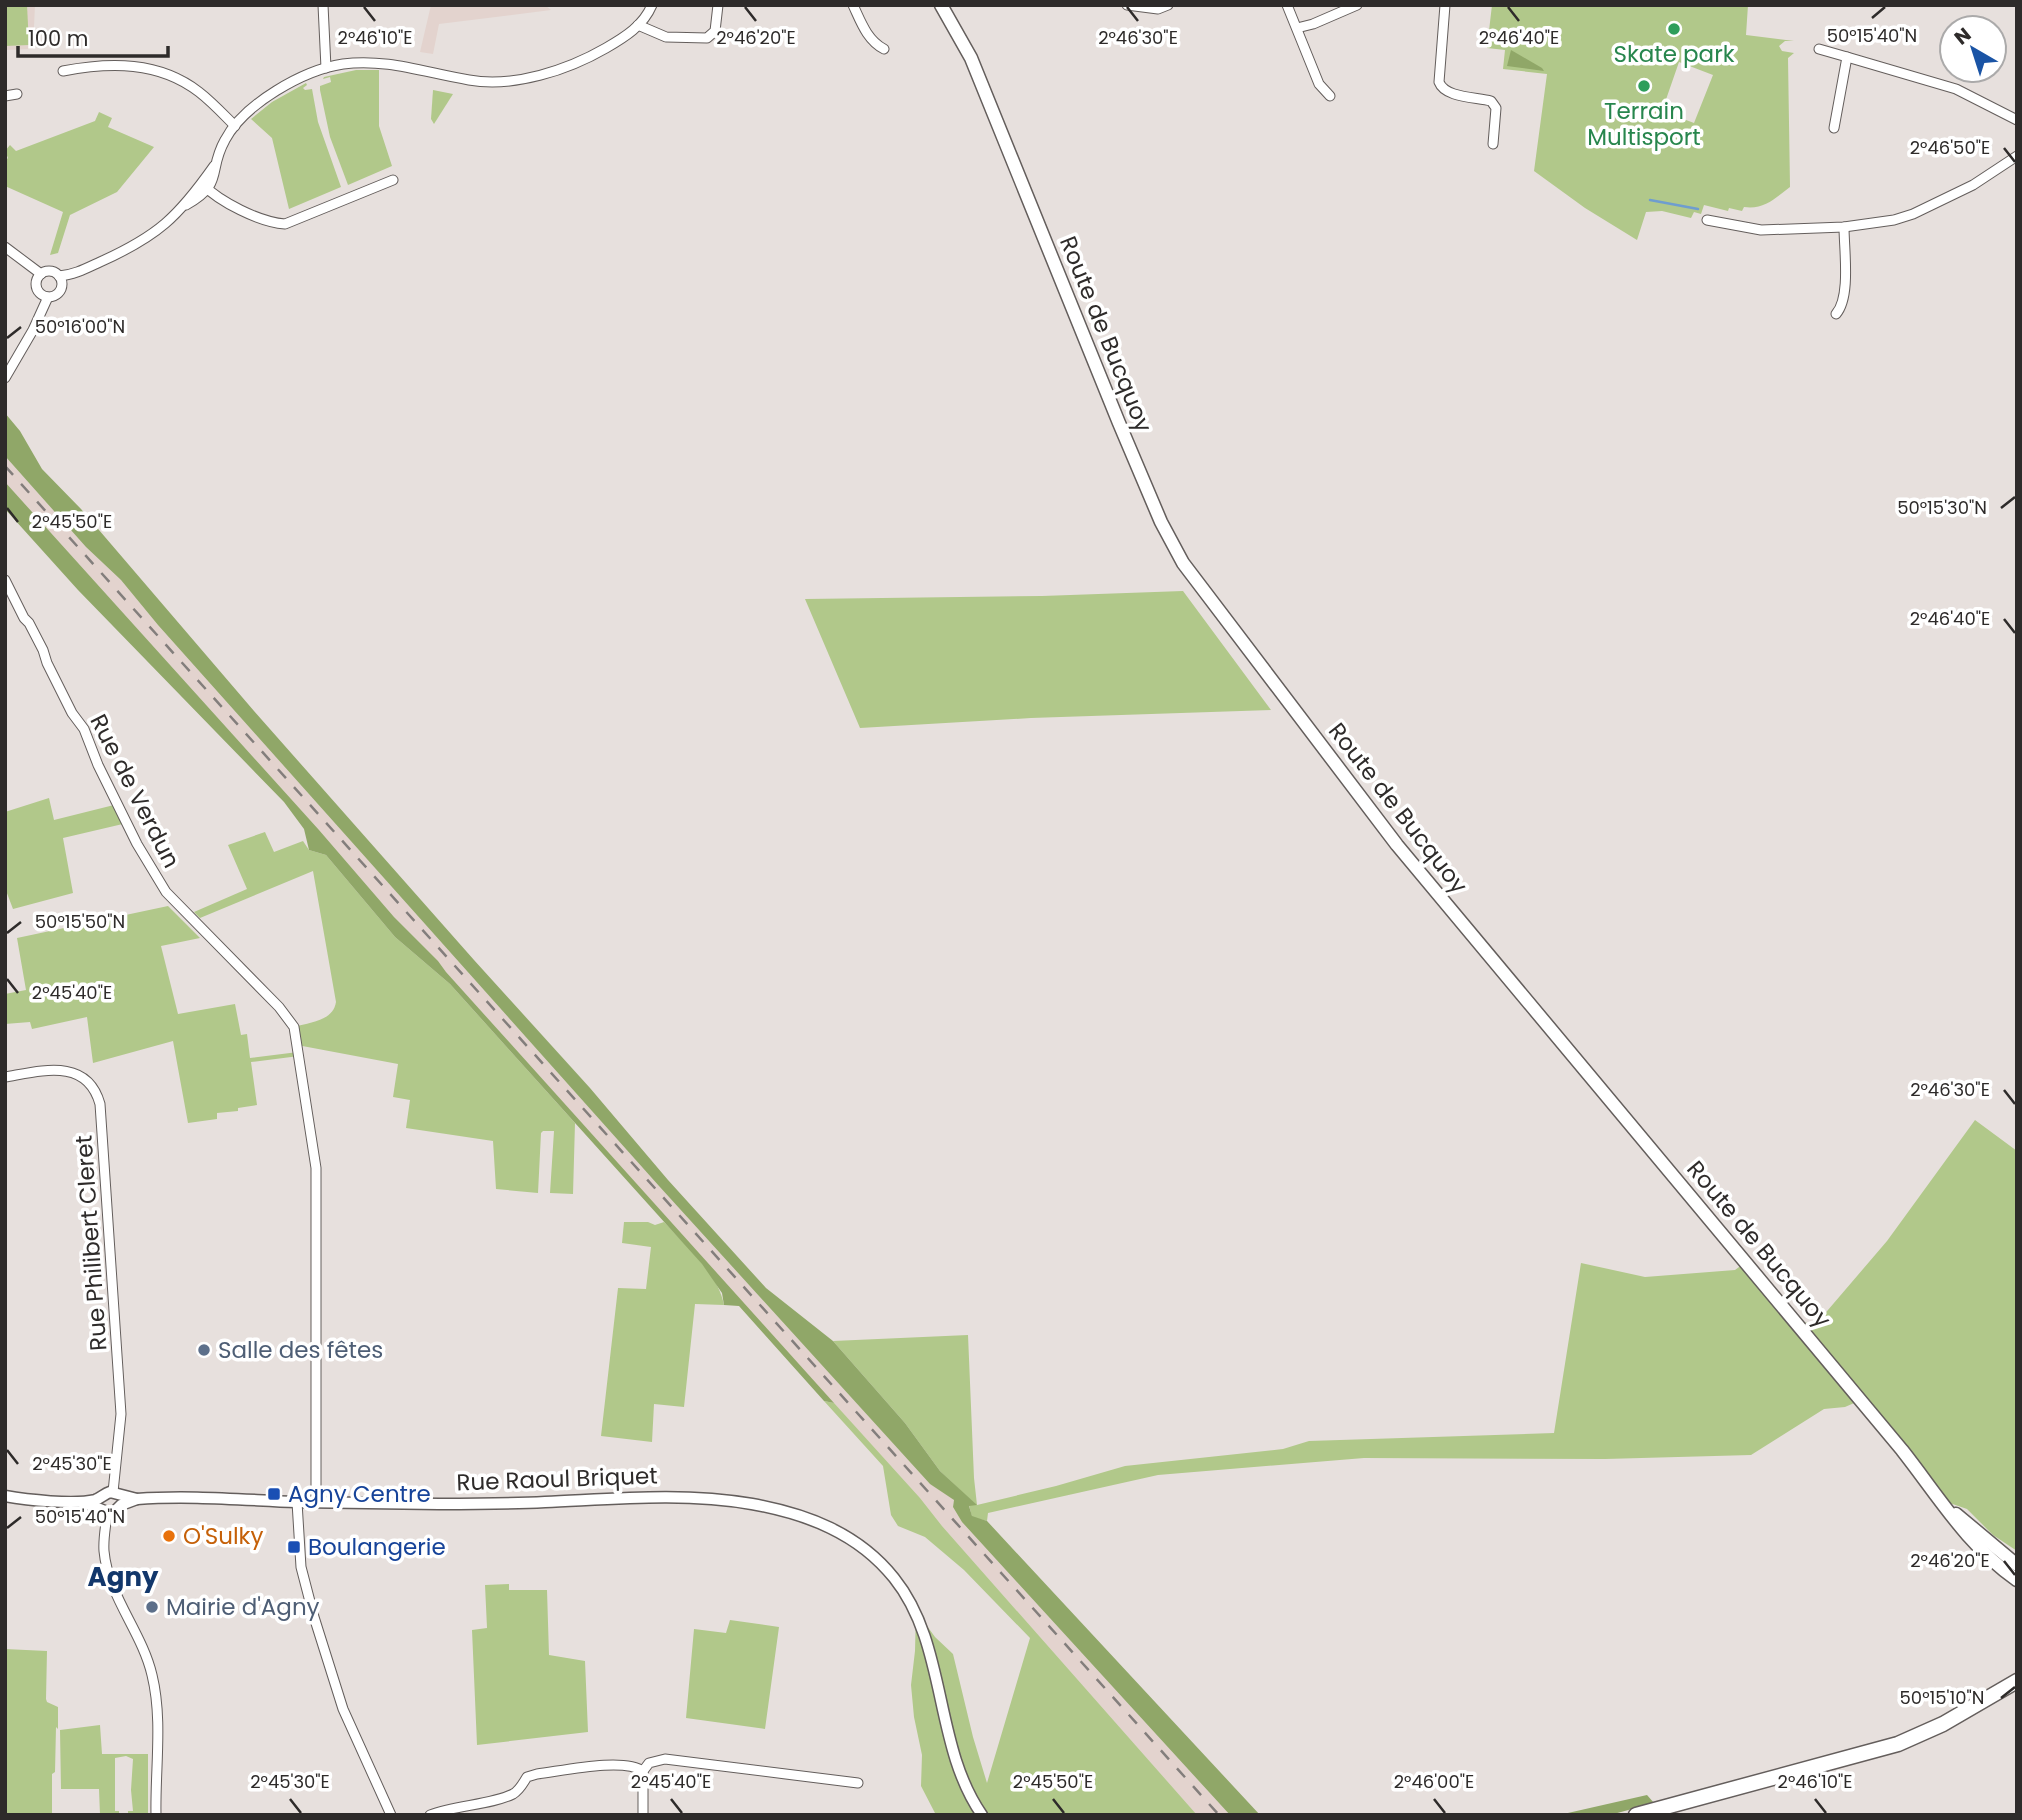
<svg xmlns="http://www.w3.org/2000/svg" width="2022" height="1820" viewBox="0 0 2022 1820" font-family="Poppins,sans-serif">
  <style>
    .built { fill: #e3d3ce }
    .green { fill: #b1c88a; fill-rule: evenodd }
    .forest { fill: #90a768 }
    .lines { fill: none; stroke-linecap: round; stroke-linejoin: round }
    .stream { stroke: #6f9dcf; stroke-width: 2.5 }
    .minor-casing { stroke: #645e5c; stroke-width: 11 }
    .tertiary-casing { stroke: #645e5c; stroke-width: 13 }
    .secondary-casing { stroke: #645e5c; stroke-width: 15 }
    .primary-casing { stroke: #645e5c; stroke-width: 17 }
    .minor { stroke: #fff; stroke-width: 9 }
    .tertiary { stroke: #fff; stroke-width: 10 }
    .secondary { stroke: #fff; stroke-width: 12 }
    .primary { stroke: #fff; stroke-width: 14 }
    .rail { stroke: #837e7c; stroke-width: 2.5; stroke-dasharray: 12 12; stroke-linecap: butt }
    .ticks { fill: none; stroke: #2e2b2a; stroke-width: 2.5 }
    .leisure-dot { fill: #2e9e5b; stroke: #fff; stroke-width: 2.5 }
    .service-dot { fill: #5c6f8a; stroke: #fff; stroke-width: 2.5 }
    .transit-dot { fill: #1a4fb4; stroke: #fff; stroke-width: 2.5 }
    .food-dot { fill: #e8710a; stroke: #fff; stroke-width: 2.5 }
    .labels { text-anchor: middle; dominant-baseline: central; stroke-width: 7; stroke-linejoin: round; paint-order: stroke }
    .leisure-label { font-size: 23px; fill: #27864d; stroke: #fff }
    .street-label { font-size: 23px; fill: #2e2b2a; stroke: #fff }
    .service-label { font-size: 23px; fill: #4e5e75; stroke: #fff; text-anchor: start }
    .transit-label { font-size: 23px; fill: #164399; stroke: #fff; text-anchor: start }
    .food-label { font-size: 23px; fill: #c56008; stroke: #fff; text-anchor: start }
    .quarter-label { font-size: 26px; font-weight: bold; fill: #12376b; stroke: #fff }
    .ticks-label { font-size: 18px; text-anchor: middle; fill: #2e2b2a; stroke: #fff; stroke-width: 7; stroke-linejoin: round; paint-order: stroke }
  </style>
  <rect width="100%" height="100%" fill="#e7e0dd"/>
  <g class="built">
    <path d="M5 5H35L33 49 5 50Z"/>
    <path d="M431 5H545L551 10 439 24 433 54 420 52Z"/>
    <path d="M5 456 86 547 121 580 158 625 659 1186 930 1484 949 1494 954 1500 953 1507 962 1522 1230 1815H1197L942 1526 920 1498 778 1342 446 972 438 961 394 917 319 830 5 482Z"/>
  </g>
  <g class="green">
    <path d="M5 5H27L29 45 5 46Z"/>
    <path d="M1492 5H1748L1746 35 1794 41H1785L1779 46 1782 51 1794 53 1788 58 1790 187C1775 198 1764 210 1744 207L1742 211 1729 208 1728 211 1704 205 1701 214 1694 212 1691 218 1662 211 1646 212 1637 240 1585 208 1534 171 1547 74 1503 69 1505 50 1487 48ZM1679 62 1713 75 1694 123 1662 111Z"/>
    <path d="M356 70H379V126L392 166 348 185 330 137 320 90V86L331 82 330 77 323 79 324 77Z"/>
    <path d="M306 83 307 85 303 88 305 90 312 89 318 122 341 187 289 209 272 138 251 119 272 102Z"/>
    <path d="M433 90 453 94 434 124 431 119Z"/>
    <path d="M99 112 112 118 108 127 154 147 117 192 70 215 58 253 50 255 63 212 5 186V161L8 158 5 151 10 145 16 151 95 121Z"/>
    <path d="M1183 591 1271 710 1031 718 860 728 805 599 1042 596Z"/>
    <path d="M49 798 54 820 118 804 127 823 63 838 73 893 13 909 5 888V812Z"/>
    <path d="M265 832 274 852 303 841 309 850 326 855 395 937 450 984 575 1123 573 1194 550 1193 554 1131H543L541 1133 538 1193 496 1189 493 1141 406 1128 410 1100 393 1097 398 1064 297 1045 294 1027C311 1022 333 1021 336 1002L313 871 200 918 194 912 247 889 228 845Z"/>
    <path d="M168 906 200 938 161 946 178 1014 235 1004 241 1035 247 1034 250 1058 298 1052 299 1056 251 1062 257 1105 238 1108V1111L217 1113V1119L188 1123 173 1041 93 1063 87 1017 32 1029 30 1022 5 1024V994L26 990 17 938Z"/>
    <path d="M1975 1120 2017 1151V1551L1993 1535 1967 1509 1941 1500 1861 1400 1845 1407 1824 1409 1751 1455 1605 1459 1364 1458 1158 1475 988 1513 987 1521 972 1517 969 1505H976L940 1471 905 1423 833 1341 968 1335 974 1478 977 1505 1056 1486 1125 1466 1283 1449 1309 1441 1554 1433 1581 1263 1645 1277 1735 1270 1746 1262 1795 1321 1816 1324 1887 1241Z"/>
    <path d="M624 1222H648L655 1225 664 1222C685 1245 718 1273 724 1305L695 1304 684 1407 654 1404 652 1442 601 1436 618 1288 646 1289 651 1247 622 1243Z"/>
    <path d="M824 1401 834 1403 920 1498 942 1526 1197 1815H936L921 1786 922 1755 914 1717 911 1685 915 1651 916 1611 935 1637 953 1654 973 1737 987 1783 1030 1638 964 1570 925 1537 898 1526 891 1515 883 1466Z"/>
    <path d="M509 1584V1590H547L549 1655 585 1661 588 1732 477 1745 472 1630 487 1628 485 1585Z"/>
    <path d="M730 1620 779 1627 765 1729 686 1718 694 1629 726 1633Z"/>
    <path d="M5 1649 47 1651 46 1699 47 1702 58 1707V1729L56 1727 55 1772 52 1774V1815H5Z"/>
    <path d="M100 1725 102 1754H148V1815H128V1811H133L131 1790 133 1759 126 1756 115 1758V1811H119V1815H100L99 1789H61L60 1730Z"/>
  </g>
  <g class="forest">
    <path d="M1511 50 1542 68 1544 71 1507 66Z"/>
    <path d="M5 413 20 431 42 469 81 509 254 711 474 960 590 1088 668 1180 766 1288 833 1341 905 1423 940 1471 977 1505 969 1506 972 1516 987 1521 1260 1815H1230L962 1522 953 1507 954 1500 930 1484 659 1186 158 625 121 580 86 547 5 456Z"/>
    <path d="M5 482 319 830 394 917 438 961 446 972 834 1403 824 1401 739 1306 724 1305 722 1293 702 1264 450 984 395 937 326 855 309 850 304 829 284 802 78 590 5 509Z"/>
    <path d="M1647 1795 1654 1803 1610 1815H1559Z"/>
  </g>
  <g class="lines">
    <path class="stream" d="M1650 200 1698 209"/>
    <g class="minor-casing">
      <g id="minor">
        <path d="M323 5 326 68"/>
        <path d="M853 5C861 22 867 40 884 49"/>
        <path d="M1127 5 1158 9 1168 5"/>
        <path d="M1287 5 1319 84 1330 96"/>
        <path d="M1445 5 1439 82C1445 98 1476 97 1491 101L1496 108 1493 144"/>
        <path d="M638 25 666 37 707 38 715 31 718 5"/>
        <path d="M1297 28 1313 24 1357 5"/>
        <path d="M1819 49 1847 57 1834 128"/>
        <path d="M1847 57 1956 89 2017 120"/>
        <path d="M63 71C110 62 159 61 199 92 212 102 223 114 235 126"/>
        <path d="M5 96 17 94"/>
        <path d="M202 184C220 202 259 222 285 224L393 180"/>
        <path d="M186 205C225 183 207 172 225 140 244 104 303 70 343 64 386 58 426 73 469 80 514 88 568 70 606 48 625 37 643 26 652 5"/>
        <path d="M1707 220 1761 230 1844 227 1894 220 1913 214 1973 185 2017 156"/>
        <path d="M5 247 41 274"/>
        <circle cx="49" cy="284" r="13"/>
        <path d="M59 276C74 275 87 268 100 262 158 236 178 217 214 166"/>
        <path d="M1836 314C1851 297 1844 250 1844 227"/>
        <path d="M5 378 33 330 48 297"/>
        <path d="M5 580 24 618 29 623 43 650 47 663 72 713 84 729 98 765 137 844 166 892 279 1007 294 1027 316 1168V1502"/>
        <path d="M5 1077C41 1071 87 1057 100 1104L121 1414 113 1492"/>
        <path d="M297 1502 301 1567 314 1617 343 1709 391 1815"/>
        <path d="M107 1513C106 1526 103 1538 104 1551 108 1596 142 1632 152 1675 163 1720 155 1769 156 1815"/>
        <path d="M643 1771 649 1763 665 1759 858 1783"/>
        <path d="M643 1771V1815"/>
        <path d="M430 1815C455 1805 491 1805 513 1794 520 1790 523 1783 527 1777L537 1774C562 1771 623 1757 643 1771"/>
      </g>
    </g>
    <g class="tertiary-casing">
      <g id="tertiary">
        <path d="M5 1496C27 1500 74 1505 95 1500 101 1498 104 1494 110 1492L137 1499C190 1495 244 1500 296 1502 344 1503 392 1503 439 1504 475 1504 510 1504 545 1502 614 1499 683 1492 752 1504 807 1514 858 1533 894 1578 948 1645 933 1745 982 1815"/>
        <path d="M85 1503 112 1514 121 1505 137 1499"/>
      </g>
    </g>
    <g class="secondary-casing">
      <g id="secondary">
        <path d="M941 5 971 58 1119 423 1161 522 1183 563 1397 845 1902 1450C1939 1497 1967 1545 2017 1580"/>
        <path d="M1956 1514 2017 1565"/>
      </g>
    </g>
    <g class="primary-casing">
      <path id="primary" d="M1636 1815 1898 1744 1943 1724 2017 1681"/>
    </g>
    <use href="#minor" class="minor"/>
    <use href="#tertiary" class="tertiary"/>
    <use href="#secondary" class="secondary"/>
    <use href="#primary" class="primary"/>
    <path class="rail" d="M5 466 1219 1815"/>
  </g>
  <path class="ticks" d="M364 7 375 21M745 7 756 21M1127 7 1138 21M1508 7 1519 21M1872 18 1885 7M2004 148 2015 162M7 338 21 327M7 508 18 522M2001 508 2015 497M2004 619 2015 633M7 933 21 922M7 979 18 993M2004 1090 2015 1104M7 1450 18 1464M7 1528 21 1517M2004 1561 2015 1575M2001 1698 2015 1687M290 1799 301 1813M671 1799 682 1813M1053 1799 1064 1813M1434 1799 1445 1813M1815 1799 1826 1813"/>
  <g class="leisure-dot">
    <circle cx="1674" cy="29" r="7"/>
    <circle cx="1644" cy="86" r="7"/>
  </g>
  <g class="service-dot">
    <circle cx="204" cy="1350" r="7"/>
    <circle cx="152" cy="1607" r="7"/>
  </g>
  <g class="transit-dot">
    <rect x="267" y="1487" width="14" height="14" rx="3.5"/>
    <rect x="287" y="1540" width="14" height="14" rx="3.5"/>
  </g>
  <circle class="food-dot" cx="169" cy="1536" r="7"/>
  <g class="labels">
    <g class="leisure-label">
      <text x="1674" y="54">Skate park</text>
      <text x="1644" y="111">Terrain<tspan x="1644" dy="26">Multisport</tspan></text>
    </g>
    <g class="street-label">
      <text transform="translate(1106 334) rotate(68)">Route de Bucquoy</text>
      <text transform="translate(135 791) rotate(63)">Rue de Verdun</text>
      <text transform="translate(1398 808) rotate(52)">Route de Bucquoy</text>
      <text transform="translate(91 1243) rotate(-94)">Rue Philibert Cleret</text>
      <text transform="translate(1759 1244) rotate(50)">Route de Bucquoy</text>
      <text transform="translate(557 1479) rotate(-2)">Rue Raoul Briquet</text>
    </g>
    <g class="service-label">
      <text x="218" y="1350">Salle des fêtes</text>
      <text x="166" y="1607">Mairie d'Agny</text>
    </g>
    <g class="transit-label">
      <text x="288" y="1494">Agny Centre</text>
      <text x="308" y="1547">Boulangerie</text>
    </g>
    <g class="food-label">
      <text x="183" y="1536">O'Sulky</text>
    </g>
    <g class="quarter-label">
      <text x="123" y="1577">Agny</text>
    </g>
  </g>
  <g class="ticks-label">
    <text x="1872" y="42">50°15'40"N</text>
    <text x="375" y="44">2°46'10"E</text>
    <text x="756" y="44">2°46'20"E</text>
    <text x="1138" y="44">2°46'30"E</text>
    <text x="1519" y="44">2°46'40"E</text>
    <text x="1950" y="154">2°46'50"E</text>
    <text x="80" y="333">50°16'00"N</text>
    <text x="1942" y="514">50°15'30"N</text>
    <text x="72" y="528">2°45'50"E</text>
    <text x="1950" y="625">2°46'40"E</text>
    <text x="80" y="928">50°15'50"N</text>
    <text x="72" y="999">2°45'40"E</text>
    <text x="1950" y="1096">2°46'30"E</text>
    <text x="72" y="1470">2°45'30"E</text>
    <text x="80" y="1523">50°15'40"N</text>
    <text x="1950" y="1567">2°46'20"E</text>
    <text x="1942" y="1704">50°15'10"N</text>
    <text x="290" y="1788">2°45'30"E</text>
    <text x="671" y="1788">2°45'40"E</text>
    <text x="1053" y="1788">2°45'50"E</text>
    <text x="1434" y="1788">2°46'00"E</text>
    <text x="1815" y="1788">2°46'10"E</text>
  </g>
  <rect width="2022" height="1820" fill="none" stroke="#2e2b2a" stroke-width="14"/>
  <g transform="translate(1973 49) rotate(321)"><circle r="33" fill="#ffffff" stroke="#abaaaa" stroke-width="2"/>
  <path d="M0-5L12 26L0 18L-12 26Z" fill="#1a54a5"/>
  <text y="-10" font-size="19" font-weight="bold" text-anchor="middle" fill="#2e2b2a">N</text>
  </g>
  <path d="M18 46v10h150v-10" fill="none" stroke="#2e2b2a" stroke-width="3.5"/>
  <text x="28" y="46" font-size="21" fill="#2e2b2a" stroke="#ffffff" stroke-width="5" paint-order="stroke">100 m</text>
</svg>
